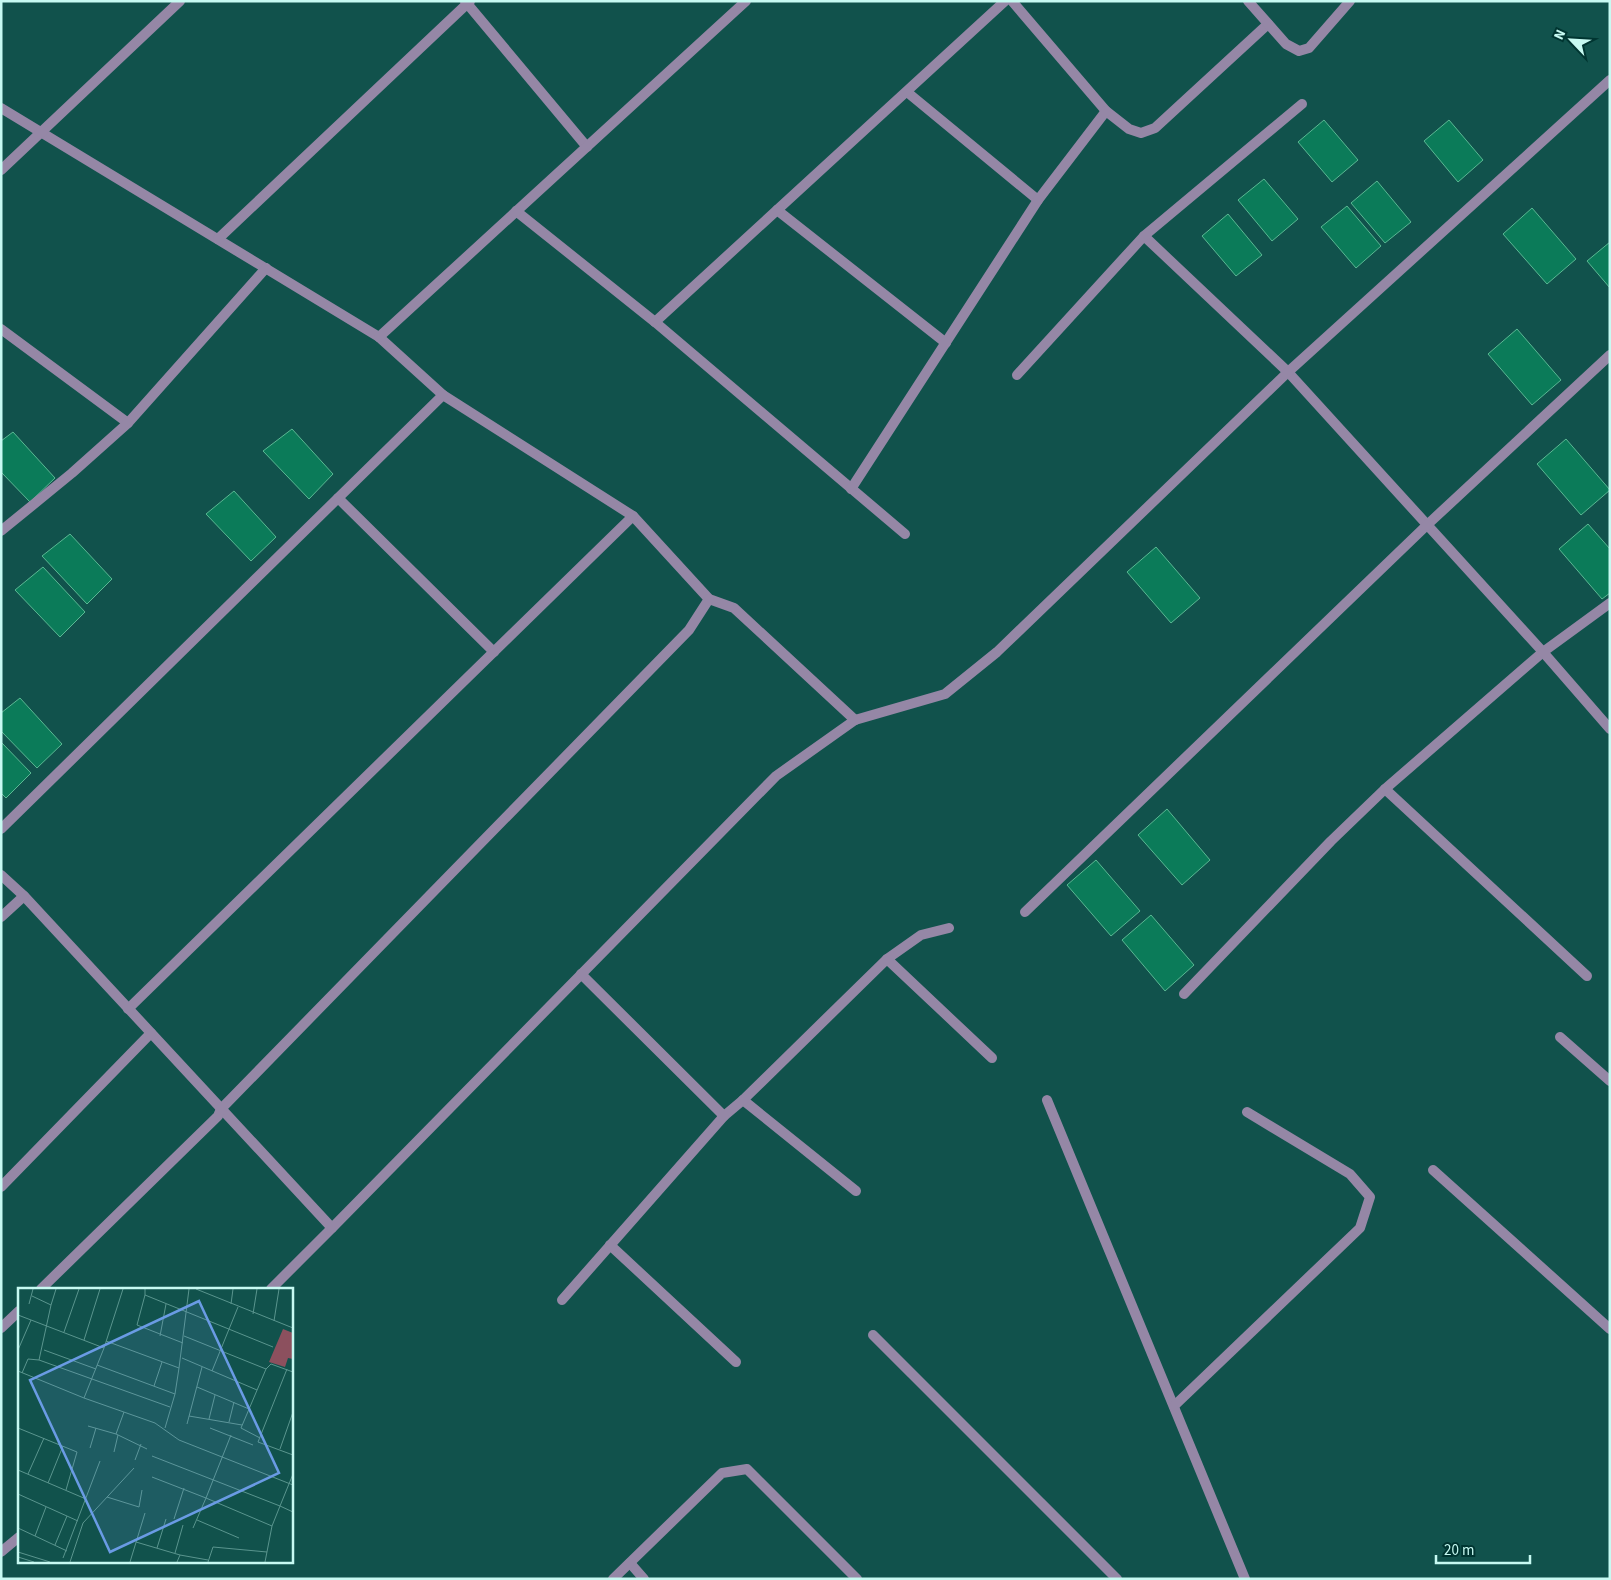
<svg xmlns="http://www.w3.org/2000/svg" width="1611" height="1580" viewBox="0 0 1611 1580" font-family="'Source Sans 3',sans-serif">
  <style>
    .building { fill: #0b7b59; stroke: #5ab893 }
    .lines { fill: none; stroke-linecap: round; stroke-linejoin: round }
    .street { stroke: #9587a6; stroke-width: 10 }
    .inset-road { fill: none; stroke: #5a958e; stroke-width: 1 }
    .view { fill: #6a9be4; fill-opacity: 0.15; stroke: #6a9be4; stroke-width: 2.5 }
    .inset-edge { fill: none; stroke: #c7faf2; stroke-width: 2.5 }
  </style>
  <rect width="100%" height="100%" fill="#11524c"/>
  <g class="building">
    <path d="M1324 120 1358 160 1332 182 1298 142Z"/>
    <path d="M1449 120 1483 160 1458 182 1424 141Z"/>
    <path d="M1264 179 1298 219 1272 241 1238 200Z"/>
    <path d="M1377 181 1411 222 1385 243 1351 203Z"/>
    <path d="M1347 206 1381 246 1356 268 1321 227Z"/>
    <path d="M1532 208 1576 259 1547 284 1503 234Z"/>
    <path d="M1228 214 1262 255 1236 276 1202 236Z"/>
    <path d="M1610 242V288L1587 261Z"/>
    <path d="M1517 329 1561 380 1532 405 1488 354Z"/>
    <path d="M292 429 333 474 309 499 263 451Z"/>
    <path d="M13 432 55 478 30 502 1 472V441Z"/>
    <path d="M1566 439 1610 490 1581 515 1537 464Z"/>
    <path d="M234 491 276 537 251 561 206 514Z"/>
    <path d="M1588 524 1610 549V593L1602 599 1559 549Z"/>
    <path d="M70 534 112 579 87 604 42 556Z"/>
    <path d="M1156 547 1200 598 1171 623 1127 572Z"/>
    <path d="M43 567 85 612 60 637 15 590Z"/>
    <path d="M20 698 62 744 37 768 1 731V713Z"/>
    <path d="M1 742 31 773 6 798 1 793Z"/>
    <path d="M1167 809 1210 860 1182 885 1138 835Z"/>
    <path d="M1096 860 1140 911 1111 936 1067 885Z"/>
    <path d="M1151 915 1194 965 1165 991 1122 940Z"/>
  </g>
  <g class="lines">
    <g class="street">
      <path d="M465 1 587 147"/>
      <path d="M1012 1 1106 111 1129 129 1141 133 1155 128 1268 24"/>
      <path d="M1248 1 1286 44 1299 51 1309 48 1350 1"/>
      <path d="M907 92 1038 200"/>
      <path d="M1 108 379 337 443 395"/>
      <path d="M1 170 180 1"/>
      <path d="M777 210 946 343"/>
      <path d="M516 211 655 322 905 534"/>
      <path d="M1144 236 1288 372 1543 652 1385 789 1331 841 1184 994"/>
      <path d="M218 239 470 1"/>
      <path d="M655 322 1005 1"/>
      <path d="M1 329 128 423"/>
      <path d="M379 337 746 1"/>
      <path d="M1017 375 1144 236 1302 104"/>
      <path d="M851 489 1038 200 1106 111"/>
      <path d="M338 498 494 652"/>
      <path d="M633 516 709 599 734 608 855 720"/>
      <path d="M1 531 72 473 128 423 266 268"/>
      <path d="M1610 603 1543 652 1610 729"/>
      <path d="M1385 789 1587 976"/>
      <path d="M1 829 443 395 633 516 128 1009"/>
      <path d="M1 875 24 896 332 1228 271 1289"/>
      <path d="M1025 912 1427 525 1610 355"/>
      <path d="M1 917 24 896"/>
      <path d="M887 959 992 1058"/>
      <path d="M1560 1037 1610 1081"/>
      <path d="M743 1100 856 1191"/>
      <path d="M1047 1100 1245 1579"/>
      <path d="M724 1116 743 1100 887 959 921 935 949 928"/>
      <path d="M1433 1170 1610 1329"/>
      <path d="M1 1187 151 1033"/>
      <path d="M332 1228 776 776 855 720 945 694 997 652 1288 372 1610 80"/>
      <path d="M610 1245 736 1362"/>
      <path d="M41 1289 218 1116 221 1109 689 630 709 599"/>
      <path d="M562 1300 724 1116 581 974"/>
      <path d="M1 1328 19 1311"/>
      <path d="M873 1335 1117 1579"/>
      <path d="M1174 1406 1360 1228 1370 1197 1350 1174 1247 1112"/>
      <path d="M1 1552 19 1537"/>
      <path d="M630 1563 644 1579"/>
      <path d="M613 1579 722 1473 747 1469 857 1579"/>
    </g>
  </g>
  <g transform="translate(18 1288)">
    <rect width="275" height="275" fill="#11524c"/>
    <path d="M265 41 275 45V71L270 70 267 79 251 74Z" fill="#8c505e"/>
    <path class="inset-road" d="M127 1V7L255 59M178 1 275 40M127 7 119 37 165 55M14 8 33 17 21 72M11 16 15 1M213 16 215 1M33 17 38 1M235 26 239 1M0 27 86 60M256 33 261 1M46 44 61 1M142 48 148 16M166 48 248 81M66 52 82 1M0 62 13 32M26 62 78 81M164 70 239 102M79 77 157 106 161 80 88 53M161 80 171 1M269 81 240 154 275 167M0 83 66 110 86 60 105 1M194 83 220 19M4 85 10 71 21 72 152 119M136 98 144 74M179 99 231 121M66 110 137 135 161 152 275 197M171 128 224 137M191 131 197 107M211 134 216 114M169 136 184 79M70 138 98 146 106 124M0 140 59 164 48 202M147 140 157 106M192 140 235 157M98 146 129 161M242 150 223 140 248 81 253 76 275 84M72 160 78 140M262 161 275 124M96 164 100 147M134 168 262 218 275 186M117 172 123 156M0 182 68 211M10 186 26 150M134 189 188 210 213 147M30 195 45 158M0 206 60 233M89 209 121 219 124 202M156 231 166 200M179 232 221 250M0 240 49 263M175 240 188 210 254 238 262 218 275 224M17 248 28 219M118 254 162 267 159 274M37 257 49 228M139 260 148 231M0 264 32 274M157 265 165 237M162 267 190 272M0 269 16 274M45 270 82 173M52 274 65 235 116 180M112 274 127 225M190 274 195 259 249 264M247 274 254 238"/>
    <path class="view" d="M181 13 261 185 92 264 12 92Z"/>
    <rect width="275" height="275" class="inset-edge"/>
  </g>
  <rect width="1611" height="1580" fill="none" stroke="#c7faf2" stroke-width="5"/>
  <g transform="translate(1571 40) rotate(295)" stroke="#003531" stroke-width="4" paint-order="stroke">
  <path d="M0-4L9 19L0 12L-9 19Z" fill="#c7faf2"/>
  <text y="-8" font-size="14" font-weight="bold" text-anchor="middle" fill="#c7faf2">N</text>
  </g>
  <path d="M1436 1555v8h94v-8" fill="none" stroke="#c7faf2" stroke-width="2.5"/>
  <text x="1444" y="1555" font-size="15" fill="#c7faf2" stroke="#003531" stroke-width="4" paint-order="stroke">20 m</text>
</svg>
